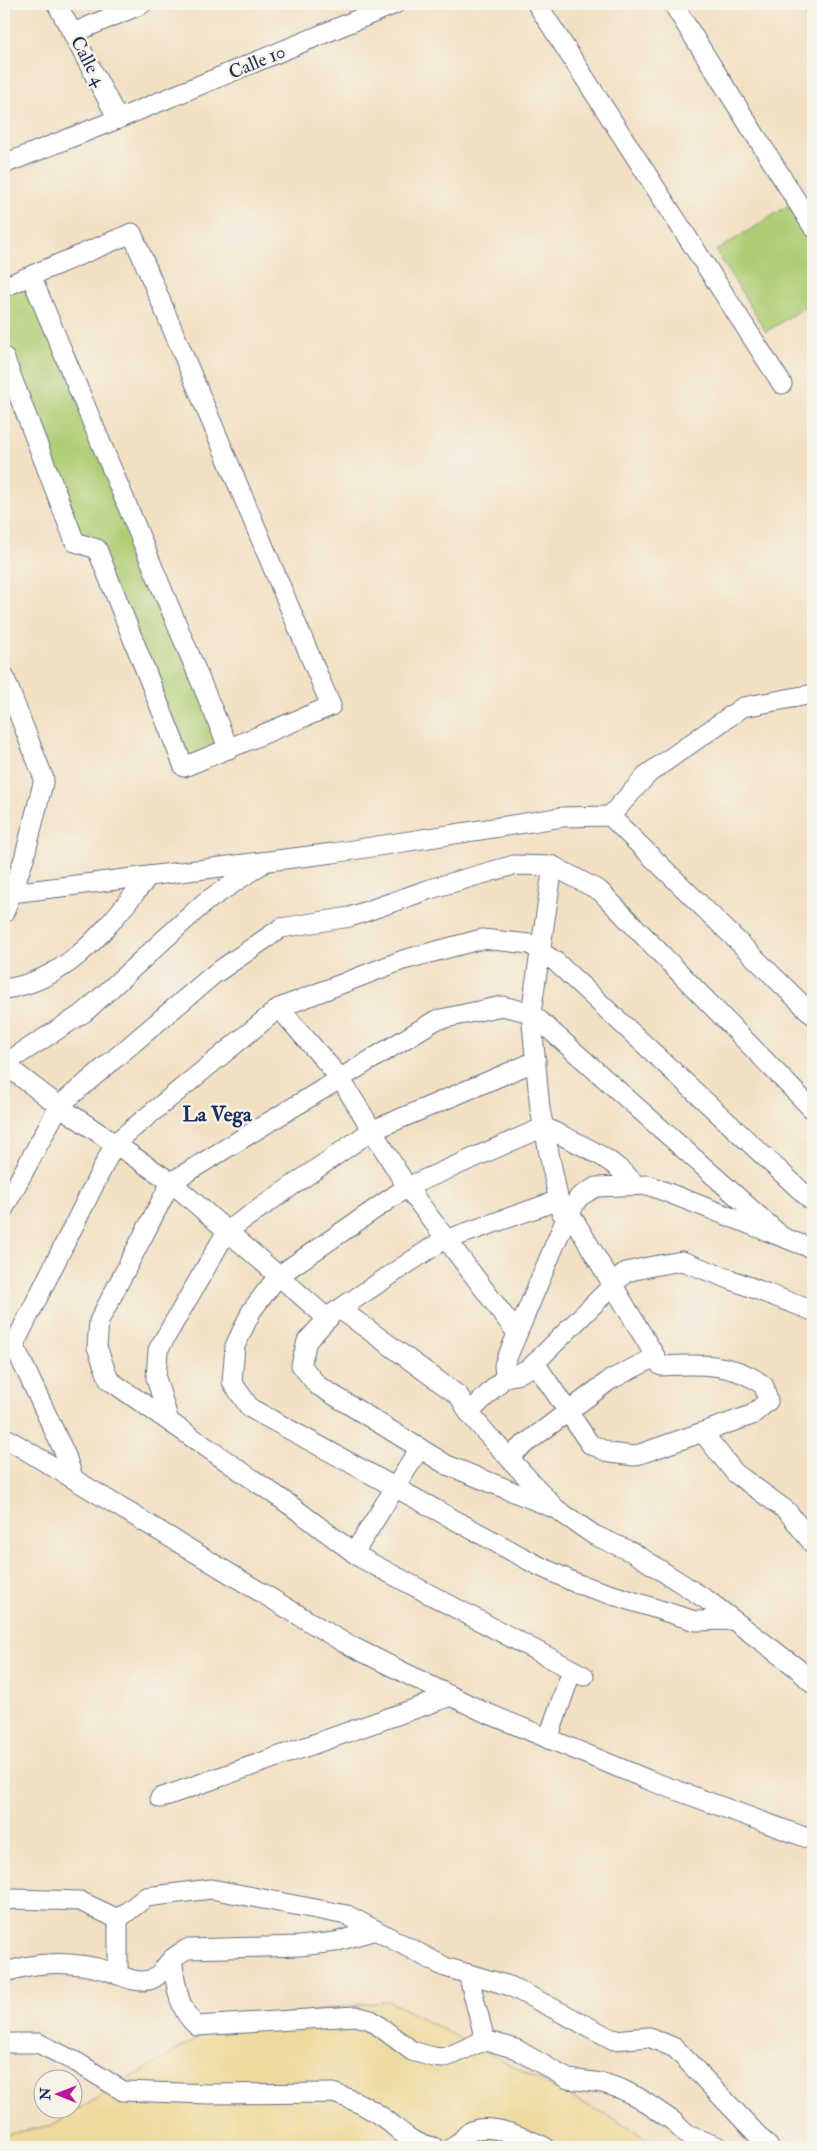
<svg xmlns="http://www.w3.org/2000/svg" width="817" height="2151" viewBox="0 0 817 2151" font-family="'IM FELL Double Pica',serif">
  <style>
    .green { fill: #aecd74; stroke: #647e69 }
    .sand { fill: #eeda9e; stroke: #84847e }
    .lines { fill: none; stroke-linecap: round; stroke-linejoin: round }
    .minor-casing { stroke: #666d81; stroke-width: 21 }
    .minor { stroke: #fff; stroke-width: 19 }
    .labels { text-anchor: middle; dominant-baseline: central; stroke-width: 5; stroke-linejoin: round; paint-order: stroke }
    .street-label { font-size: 19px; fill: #1b2f5e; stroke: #f7f3e8 }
    .quarter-label { font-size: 21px; font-weight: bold; fill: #1b2f5e; stroke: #f7f3e8 }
  </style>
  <rect width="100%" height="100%" fill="#f7f3e8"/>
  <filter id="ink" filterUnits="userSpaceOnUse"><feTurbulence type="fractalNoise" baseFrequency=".02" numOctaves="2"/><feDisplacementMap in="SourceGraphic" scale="10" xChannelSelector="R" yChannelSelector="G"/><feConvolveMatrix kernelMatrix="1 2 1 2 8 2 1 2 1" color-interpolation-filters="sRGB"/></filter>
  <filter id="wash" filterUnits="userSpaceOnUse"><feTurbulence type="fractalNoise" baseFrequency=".0096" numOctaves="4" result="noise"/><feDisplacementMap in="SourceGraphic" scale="20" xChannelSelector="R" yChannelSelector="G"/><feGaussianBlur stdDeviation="1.12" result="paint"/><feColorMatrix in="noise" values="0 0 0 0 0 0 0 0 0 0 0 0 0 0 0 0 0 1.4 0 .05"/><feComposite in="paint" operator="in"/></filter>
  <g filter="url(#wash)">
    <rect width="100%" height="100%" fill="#f2e0c3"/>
    <g class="green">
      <path d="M789 205 813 243V302L766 332 716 251Z"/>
      <path d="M29 284 221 746 189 756 81 536 4 339V294Z"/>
    </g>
    <path class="sand" d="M389 2001 619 2122 658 2147H4V2135L52 2125 221 2024Z"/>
  </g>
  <g filter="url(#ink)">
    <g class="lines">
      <g class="minor-casing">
        <g id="minor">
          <path d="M57 4 118 119"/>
          <path d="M537 4 782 384"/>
          <path d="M673 4 813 227"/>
          <path d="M813 4V5"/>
          <path d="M73 33 142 4"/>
          <path d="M4 164 118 119 395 4"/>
          <path d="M31 276 229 749"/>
          <path d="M4 287 132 233 331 706 184 767 97 549 75 542 4 357"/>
          <path d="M4 676 44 779 24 859 4 913"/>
          <path d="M610 816 649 773 743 707 813 694"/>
          <path d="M553 866 531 1013 540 1109 561 1212"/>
          <path d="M12 893 333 853 563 817 610 816 813 1015"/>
          <path d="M4 989C72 980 108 925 149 876"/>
          <path d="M279 1008 340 1078 407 1187 517 1333"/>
          <path d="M4 1064 59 1106 171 1182 328 1319"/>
          <path d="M4 1064 85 1012 205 902 262 864"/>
          <path d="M636 1185C611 1156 577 1143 544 1127L407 1187 278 1276 252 1310 235 1346 232 1382 250 1408 537 1565 578 1584 695 1621 733 1620"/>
          <path d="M4 1208 59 1106 213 975 281 928 350 917 430 889 514 865 553 866 600 891 813 1110"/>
          <path d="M813 1249 648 1185 596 1187 579 1197 564 1223 504 1365 505 1377 516 1375 531 1367 626 1272 653 1266 682 1261 813 1311"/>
          <path d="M340 1309 459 1396 469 1413 486 1433 556 1509 594 1535 634 1553 707 1600 797 1668 813 1684"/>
          <path d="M535 1363 590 1444 610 1453 634 1456 752 1415 768 1401 764 1386C735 1362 697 1364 661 1366L570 1213"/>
          <path d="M469 1413 505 1377"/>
          <path d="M169 1421 156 1378 158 1350 227 1231 371 1131 536 1061"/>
          <path d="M703 1433 735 1473 787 1511 813 1544"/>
          <path d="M4 1437 343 1642 451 1696 482 1711 651 1781 813 1840"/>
          <path d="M509 1456 610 1380 655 1357"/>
          <path d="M73 1478 66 1456 14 1345 115 1143 279 1008 403 960 482 939 530 944 556 962 813 1202"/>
          <path d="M556 1509 447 1465 317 1385 301 1365 307 1341 332 1314 440 1242 559 1200"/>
          <path d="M354 1553 420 1448"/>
          <path d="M584 1676 361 1558 290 1505 109 1380 97 1347 99 1321 171 1182 436 1020 502 1006 531 1013 778 1233"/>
          <path d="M548 1739 572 1670"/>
          <path d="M160 1798 451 1696"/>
          <path d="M4 1901 14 1899 80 1901 118 1919 146 1897 211 1889 347 1915 445 1967 510 1986 614 2040 649 2037 675 2048 769 2147"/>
          <path d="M118 1919V1975"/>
          <path d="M172 1959C176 1983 177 2009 197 2026L355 2016 371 2020 412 2051 433 2057 443 2058 454 2054 485 2040 516 2049 568 2079 603 2083 621 2089 639 2098 673 2121 687 2135 719 2147"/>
          <path d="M4 1973C35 1961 73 1961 105 1970 121 1974 132 1984 149 1980 160 1977 164 1967 171 1960 176 1955 182 1952 187 1949L300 1946 335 1942 376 1930"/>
          <path d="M468 1974 485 2040"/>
          <path d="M4 2043H38L78 2063 123 2091 209 2094 333 2093C353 2099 369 2107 385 2119 405 2134 407 2142 434 2147"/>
          <path d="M453 2147C461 2144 463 2136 470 2132 488 2121 528 2139 545 2147"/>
        </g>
      </g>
      <use href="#minor" class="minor"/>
    </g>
  </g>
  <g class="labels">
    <g class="street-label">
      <text transform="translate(88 61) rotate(62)">Calle 4</text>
      <text transform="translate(257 62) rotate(-23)">Calle 10</text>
    </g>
    <g class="quarter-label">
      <text x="217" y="1114">La Vega</text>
    </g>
  </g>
  <rect width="817" height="2151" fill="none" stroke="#f7f3e8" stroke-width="20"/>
  <g transform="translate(58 2094) rotate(271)"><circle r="24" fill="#f7f3e8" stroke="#9fa5b1"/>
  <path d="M0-4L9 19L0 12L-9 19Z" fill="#b5179e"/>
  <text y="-8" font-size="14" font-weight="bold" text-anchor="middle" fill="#1b2f5e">N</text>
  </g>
</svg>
